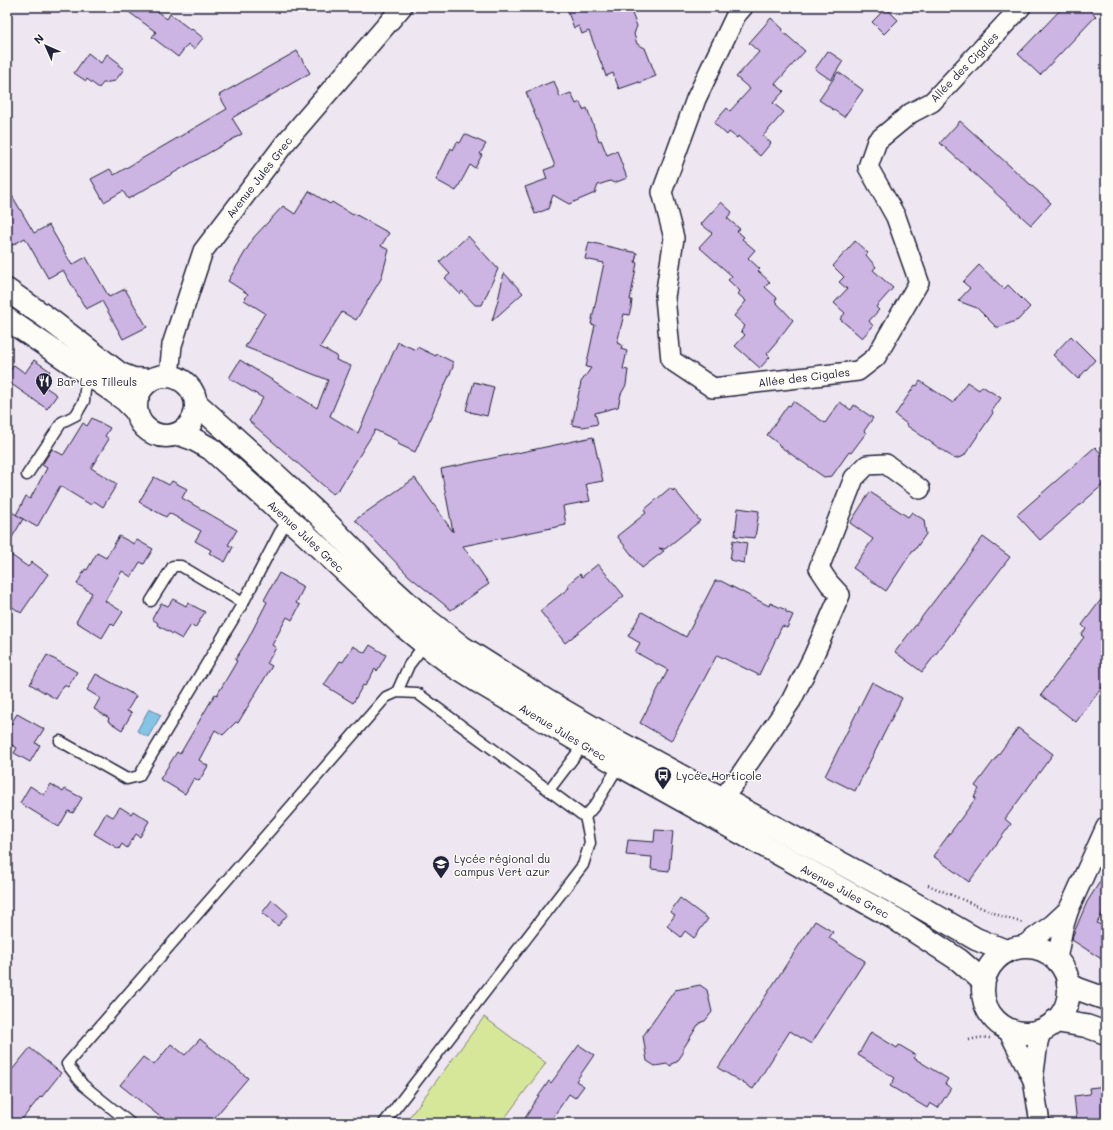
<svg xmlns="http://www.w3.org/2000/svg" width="1113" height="1130" viewBox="0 0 1113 1130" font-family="Mali,sans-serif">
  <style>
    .green { fill: #d7e79a; stroke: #7c846a }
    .water { fill: #84c4e5; stroke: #5d83a1 }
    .building { fill: #ccb4e3; stroke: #22223b }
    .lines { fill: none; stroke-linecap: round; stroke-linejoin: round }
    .service-casing { stroke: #22223b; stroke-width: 13 }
    .minor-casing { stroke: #22223b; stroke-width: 22 }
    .tertiary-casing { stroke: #22223b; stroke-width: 25 }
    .path { stroke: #22223b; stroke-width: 2.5; stroke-dasharray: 1 3; stroke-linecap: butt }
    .service { stroke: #fdfcf7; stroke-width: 10 }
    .minor { stroke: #fdfcf7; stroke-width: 19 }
    .tertiary { stroke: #fdfcf7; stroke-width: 22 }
    .labels { text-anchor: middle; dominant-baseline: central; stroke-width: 3; stroke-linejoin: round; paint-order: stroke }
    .street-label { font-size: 11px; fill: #22223b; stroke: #fdfcf7 }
    .poi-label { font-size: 11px; fill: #22223b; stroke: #fdfcf7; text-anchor: start }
  </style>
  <rect width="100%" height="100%" fill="#eee6f1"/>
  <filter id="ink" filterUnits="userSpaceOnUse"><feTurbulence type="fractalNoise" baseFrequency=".025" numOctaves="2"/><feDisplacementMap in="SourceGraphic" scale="8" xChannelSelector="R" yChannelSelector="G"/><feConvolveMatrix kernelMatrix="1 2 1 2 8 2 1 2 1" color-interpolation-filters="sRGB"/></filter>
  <g filter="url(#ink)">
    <path class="green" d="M484 1017 546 1063 501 1123H405Z"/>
    <path class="water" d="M149 709 161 715 148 737 137 731Z"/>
    <g class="building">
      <path d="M122 7H151L167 19 170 14 191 30 192 29 203 38 194 49 188 44 178 57 152 37 156 32Z"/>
      <path d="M566 7H626L631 11 637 26 634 34 637 44 645 48 656 76 639 83V82L619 89 613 73 606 76 589 31 582 34 579 26 574 28Z"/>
      <path d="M1063 7H1087L1096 16 1040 75 1018 54Z"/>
      <path d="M886 8 898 20 884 34 872 22Z"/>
      <path d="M771 18 783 29 782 31 805 51 775 84 784 91 773 103 784 112 763 136 771 143 760 156 738 136 737 138 729 132 727 135 714 123 727 108 730 111 750 89 736 77 759 52 749 43Z"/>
      <path d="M297 51 310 73 232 118 242 134 128 199 123 191 104 202 91 179 110 169 114 175 227 109 219 95Z"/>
      <path d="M828 51 843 61 831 80 815 69Z"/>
      <path d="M88 53 101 63 107 54 119 63 118 65 124 69 115 81 103 83 99 88 87 79 86 81 74 73Z"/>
      <path d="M838 72 863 90 844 117 819 100Z"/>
      <path d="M554 81 560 97 571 93 576 104 580 102 583 110 587 108 599 141 601 140 607 155 617 151 627 178 614 183 610 181 598 185 595 193 569 204 553 195 548 209 535 214 525 187 547 179 544 170 555 166 526 92Z"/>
      <path d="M960 121 1051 203 1031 225 940 143Z"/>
      <path d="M465 134 486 144 480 154 482 155 475 168 470 165 456 191 436 180 451 148 453 150 457 142 460 143Z"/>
      <path d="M7 187 34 233 49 225 72 265 86 257 109 297 125 289 147 327 123 339 102 301 86 309 63 270 48 278 25 238 7 248Z"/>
      <path d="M309 191 330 204 332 202 353 215V213L389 233 381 246 389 250 381 279 356 320 342 312 320 347 337 356 336 360 351 366 330 416 358 433 398 342 416 350 417 347 436 356 437 354 453 362V367L415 452 398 444V441L375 430 339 489 333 494 249 421 263 398 229 378 240 360 317 408 328 380 245 347 265 313 244 300 248 294 228 281 254 237 283 206 295 214Z"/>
      <path d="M721 202 732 212 727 218 740 229 737 231 744 237 742 239 755 250 748 258 760 269 758 271 770 282 765 287 777 298 775 301 793 320 777 341V342L767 354 770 357 760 368 735 346 745 335 741 331 745 326 734 316 746 301 738 294 740 291 728 280 732 276 699 247 712 233 701 224Z"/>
      <path d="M468 236 498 269 482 305H475L462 291 460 294 445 278 450 274 439 262Z"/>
      <path d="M855 241 868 253 866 255 876 267 873 270 893 288 876 307 879 310 869 321 873 326 862 338 840 319 845 313 834 303 847 289 839 282 844 277 833 266Z"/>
      <path d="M589 242 637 253 635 262 637 263 630 300H632L631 308 629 315 624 314 617 343 622 345 621 349 627 351 623 369 628 370 626 385 621 394 618 407 595 413 598 424 583 427 572 425 581 382 591 368 586 367 595 325 591 324 604 263 585 259Z"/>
      <path d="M979 265 1004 289 1008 285 1030 307 1018 320 1000 327H996L977 308 958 301 970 288 963 282Z"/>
      <path d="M504 273 523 293 492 321 498 300Z"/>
      <path d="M1071 336 1095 360 1078 379 1053 355Z"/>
      <path d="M34 360 50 371 41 384 57 395 47 409 7 381V375L14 365 25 373Z"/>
      <path d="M920 381 953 403 967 382 979 390 982 386 1001 398 992 411 993 413 964 456 955 459 906 425 907 424 895 415 915 385 917 386Z"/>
      <path d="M474 382 494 387 487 416 470 412H471L466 410Z"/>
      <path d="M793 401 825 423 840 402 851 410 854 405 873 418 864 431 866 433 851 453 849 452 832 476 824 477 778 445 779 444 767 435 788 405 790 406Z"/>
      <path d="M92 418 110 428 105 436 109 439 91 468 117 484 103 507 94 501 91 505 60 486 37 527 16 515 26 496 30 499 47 468 42 465 52 449 63 455 64 454 83 423 87 426Z"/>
      <path d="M593 437 603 481 586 484 590 501 563 506 566 525 463 546 489 584 451 610 409 576 355 520 415 478 453 532 441 469Z"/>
      <path d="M1095 447 1106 459V482L1040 540 1017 515Z"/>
      <path d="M154 477 169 485 172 481 187 489 182 498 237 530 228 545 233 547 225 562 209 553 211 550 195 541 201 531 169 513 166 517 139 502Z"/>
      <path d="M670 488 673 491 674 489 700 521 665 549 659 548 664 551 642 568 617 536 646 513 644 510Z"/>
      <path d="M870 492 908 517 912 512 924 520 926 534 914 551 913 550 886 591 853 568 873 539 850 523Z"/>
      <path d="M738 508 759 511 755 538 735 536Z"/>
      <path d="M7 509 23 519 7 546Z"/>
      <path d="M119 536 134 544 137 540 153 549 144 564 140 562 131 577 122 571 105 601 123 612 114 626 111 623 102 638 76 622 92 593 77 584 85 569 87 570 97 553 106 558Z"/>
      <path d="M983 537 1010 557 922 672 895 652Z"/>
      <path d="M733 540 747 543 744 563 730 560Z"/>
      <path d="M7 552 28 567 32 562 48 574 21 613 7 603Z"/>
      <path d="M598 564 624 596 565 643 540 611 569 588 567 585 580 574 582 577Z"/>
      <path d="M279 573 304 587 296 603 300 605 292 620 287 617 272 645 276 648 267 663 272 666 238 723 236 722 223 735 215 730 199 760 208 766 199 781 194 778 185 794 160 779 177 752 180 754 215 694 217 695 237 661 235 660 247 641 267 602 264 600Z"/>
      <path d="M715 581H721L769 606 770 603 786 610V612L793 615 787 628 782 626 759 675 717 655 671 741 640 723 668 670 635 652 640 643 628 636 642 612 686 637Z"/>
      <path d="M1106 593V682L1076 722 1041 695 1084 637 1081 635 1086 629 1082 625Z"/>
      <path d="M173 599 186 606 188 603 205 612 195 628 191 625 182 639 157 625 158 623 152 619 161 603 168 606Z"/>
      <path d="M370 645 386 655 377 671 375 669 365 686 363 685 353 703 324 685 340 661 343 662 353 646 365 653Z"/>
      <path d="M47 655 77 672 68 687 64 685 56 699 30 684Z"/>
      <path d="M96 674 136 696 127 711 132 713 122 730 108 721 109 718 94 709 100 698 87 690Z"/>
      <path d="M872 682 902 698 855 791 825 776Z"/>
      <path d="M17 714 44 729 35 743 40 745 30 762 14 753 17 748 7 742V730Z"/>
      <path d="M1018 728 1053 754 1005 819 1011 824 969 882 933 856 976 798 974 797 979 789 975 786Z"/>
      <path d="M51 784 63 792 65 789 82 798 73 813 68 811 59 827 20 803 30 786 44 795Z"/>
      <path d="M120 807 131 814 133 811 149 821 140 837 136 834 127 848 122 844 119 849 94 834 106 813 113 817Z"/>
      <path d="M655 830 673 831 669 871 651 869 652 857 626 855 628 840 654 842Z"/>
      <path d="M1106 872V907L1097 923 1103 926 1101 930 1106 933V962L1072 940 1073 935 1087 902Z"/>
      <path d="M680 898 708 919 694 938 685 931 681 937 667 926 675 915 670 912Z"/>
      <path d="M272 900 288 914 278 926 262 913Z"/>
      <path d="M815 921 833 932 829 938 865 961 811 1044 790 1031 753 1089 718 1068Z"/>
      <path d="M700 985 707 990 712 1012 705 1021 701 1022 699 1025H698L683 1049V1053L677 1062 673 1063 671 1066 667 1064 655 1066 647 1061 643 1036 675 990Z"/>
      <path d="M871 1032 897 1048 899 1045 916 1055 914 1058 948 1079 945 1084 951 1088 938 1108 930 1103 927 1108 890 1086 895 1078 858 1055Z"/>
      <path d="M200 1039 248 1078 210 1123H168L120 1085 143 1057 154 1065 171 1044 185 1055Z"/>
      <path d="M579 1045 594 1055 576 1081 584 1086 575 1098 569 1094 549 1123H522L532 1107H531L549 1081 551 1083Z"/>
      <path d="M30 1048 61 1073 41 1098 40 1097 19 1123H7V1076Z"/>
      <path d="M1106 1086V1123H1077L1074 1096 1090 1094 1089 1088Z"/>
    </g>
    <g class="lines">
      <g class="service-casing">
        <g id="service">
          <path d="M27 475 62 422 76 415 84 401 85 390 91 376"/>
          <path d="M151 601 173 566H181L243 603"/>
          <path d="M397 692 409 665 425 644"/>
          <path d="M60 741 127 779 139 776 243 603 280 532 289 519"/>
          <path d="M549 790 584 744"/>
          <path d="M585 817 596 804 619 765"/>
          <path d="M130 1123 83 1085 67 1064 386 697 397 692 417 693 585 817 588 830 590 843 583 865 384 1123"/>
        </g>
      </g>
      <g class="minor-casing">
        <g id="minor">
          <path d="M743 7 736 15 696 99 662 192 674 238 665 297 671 360 713 388 858 371 876 357 919 282 896 217 868 167 877 141 911 113 932 102 1021 7"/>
          <path d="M169 376 172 345 203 251 285 143 402 7"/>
          <path d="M723 798 739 777 791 701 813 657 840 595 829 583 819 568 854 478 867 465 886 464 920 489"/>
          <path d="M1023 946 1053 924 1069 909"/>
          <path d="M1057 959 1063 928 1069 909 1106 827"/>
          <path d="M1007 1028 1033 1080"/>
          <path d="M1040 1123 1033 1080 1038 1042 1042 1029"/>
        </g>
      </g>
      <g class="tertiary-casing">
        <g id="tertiary">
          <path d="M7 290 50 320 120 374 133 379 149 380"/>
          <path d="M7 319 114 392 125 400 136 411"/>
          <circle cx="166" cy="406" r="30"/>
          <path d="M197 404 276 475 319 515 391 588 416 611 462 647 547 701 602 733 903 897 976 939 1006 951"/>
          <path d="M179 434 193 439 211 449 302 531 403 626 431 649 455 667 482 684 619 765 894 918 959 960 983 981"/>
          <circle cx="1026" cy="990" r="43"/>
          <path d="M1068 984 1078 989 1106 999"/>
          <path d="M1055 1021 1086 1026 1106 1033"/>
        </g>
      </g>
      <g class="path">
        <path d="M928 885 1001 916 1023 923"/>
        <path d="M969 1040C977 1038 985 1036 992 1039"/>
      </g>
      <use href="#service" class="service"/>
      <use href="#minor" class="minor"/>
      <use href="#tertiary" class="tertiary"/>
    </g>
  </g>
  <defs>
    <g id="restaurant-pin" transform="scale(0.9)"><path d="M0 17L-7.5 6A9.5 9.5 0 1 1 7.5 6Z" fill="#22223b" stroke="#fdfcf7"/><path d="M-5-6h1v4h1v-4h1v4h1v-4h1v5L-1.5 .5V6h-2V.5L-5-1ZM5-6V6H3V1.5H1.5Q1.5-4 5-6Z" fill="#fff"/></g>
    <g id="bus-pin" transform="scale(0.9)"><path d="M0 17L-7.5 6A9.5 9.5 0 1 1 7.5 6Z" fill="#22223b" stroke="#fdfcf7"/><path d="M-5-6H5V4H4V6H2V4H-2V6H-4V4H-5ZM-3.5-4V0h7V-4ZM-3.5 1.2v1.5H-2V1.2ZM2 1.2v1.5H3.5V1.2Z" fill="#fff"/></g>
    <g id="school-pin" transform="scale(0.9)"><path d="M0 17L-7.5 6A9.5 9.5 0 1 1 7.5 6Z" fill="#22223b" stroke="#fdfcf7"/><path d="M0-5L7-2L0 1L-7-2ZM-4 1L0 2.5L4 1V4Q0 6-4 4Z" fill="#fff"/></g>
  </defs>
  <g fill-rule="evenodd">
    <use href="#restaurant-pin" x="44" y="381"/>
    <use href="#bus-pin" x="663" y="775"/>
    <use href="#school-pin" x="441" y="864"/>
  </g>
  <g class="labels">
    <g class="street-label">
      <text transform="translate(964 67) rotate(-46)">Allée des Cigales</text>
      <text transform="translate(259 177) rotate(-52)">Avenue Jules Grec</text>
      <text transform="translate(804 377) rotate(-7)">Allée des Cigales</text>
      <text transform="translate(306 536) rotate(43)">Avenue Jules Grec</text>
      <text transform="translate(563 732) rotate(31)">Avenue Jules Grec</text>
      <text transform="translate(845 891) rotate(29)">Avenue Jules Grec</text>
    </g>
    <g class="poi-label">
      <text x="57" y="381">Bar Les Tilleuls</text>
      <text x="676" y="775">Lycée Horticole</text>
      <text x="454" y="858">Lycée régional du<tspan x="454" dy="13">campus Vert azur</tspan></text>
    </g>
  </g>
  <rect width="1113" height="1130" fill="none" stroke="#fdfcf7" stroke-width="24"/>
  <rect x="12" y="12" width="1089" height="1106" fill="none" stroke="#22223b" stroke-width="1.5" filter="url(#ink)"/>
  <g transform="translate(46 46) rotate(315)" stroke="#fdfcf7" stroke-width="3" paint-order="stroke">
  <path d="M0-3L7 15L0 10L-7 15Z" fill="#22223b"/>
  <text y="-6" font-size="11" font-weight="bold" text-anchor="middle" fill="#22223b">N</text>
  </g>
</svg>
